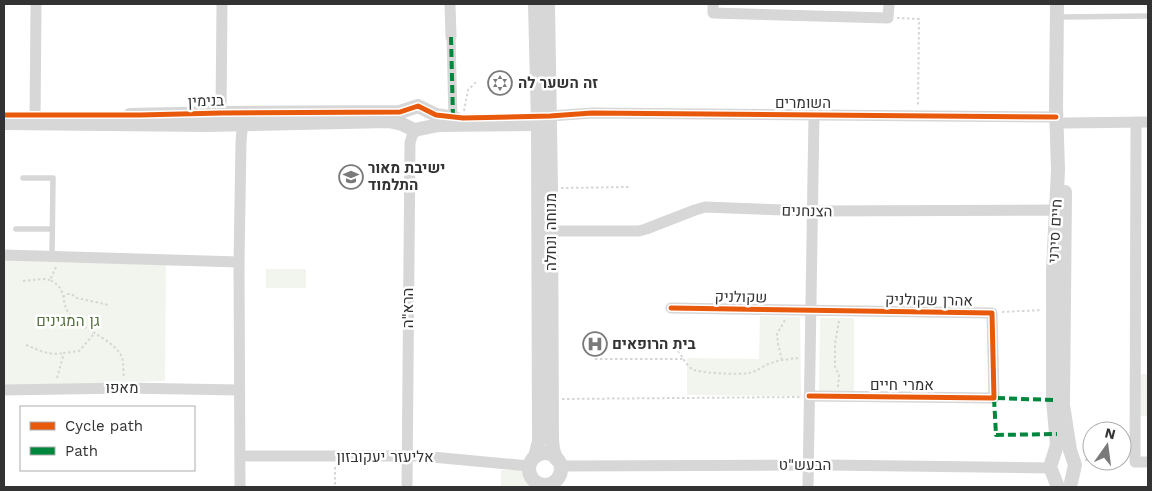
<svg xmlns="http://www.w3.org/2000/svg" width="1152" height="491" viewBox="0 0 1152 491" font-family="'Work Sans',Heebo,sans-serif">
  <style>
    .green { fill: #f1f5ed }
    .lines { fill: none; stroke-linecap: round; stroke-linejoin: round }
    .path { stroke: #d6d6d6; stroke-width: 2; stroke-dasharray: 2.5 2.5; stroke-linecap: butt }
    .service { stroke: #d7d7d7; stroke-width: 5.5 }
    .pedestrian { stroke: #d7d7d7; stroke-width: 9 }
    .minor { stroke: #d7d7d7; stroke-width: 11 }
    .tertiary { stroke: #d7d7d7; stroke-width: 14 }
    .quiet { stroke: #00873e; stroke-width: 4; stroke-dasharray: 8 4; stroke-linecap: butt }
    .cycleway-casing { stroke: #fff; stroke-width: 8 }
    .cycleway { stroke: #e8590c; stroke-width: 5 }
    .labels { text-anchor: middle; dominant-baseline: central; stroke-width: 5; stroke-linejoin: round; paint-order: stroke }
    .poi-label { font-size: 15px; font-weight: bold; fill: #333; stroke: #fff; text-anchor: start }
    .street-label { font-size: 15px; fill: #333; stroke: #fff }
    .park-label { font-size: 15px; fill: #56703f; stroke: #fff }
  </style>
  <rect width="100%" height="100%" fill="#fff"/>
  <g class="green">
    <path d="M4 255 166 259 165 381 126 382 4 389Z"/>
    <rect x="266" y="269" width="40" height="19"/>
    <path d="M760 316 800 317 801 396 687 395V358L759 359Z"/>
    <path d="M820 318H854V398H819Z"/>
    <rect x="1140" y="374" width="8" height="42"/>
    <path d="M529 469V487H501V470Z"/>
  </g>
  <g class="lines">
    <g class="path">
      <path d="M897 18 919 19 918 105"/>
      <path d="M464 111 468 90 477 81"/>
      <path d="M561 188 629 187"/>
      <path d="M56 267 50 280C69 289 59 303 71 316 83 330 117 341 122 358 124 364 123 372 124 378"/>
      <path d="M23 281 44 279 50 280"/>
      <path d="M63 297 68 294H71L77 298 109 305"/>
      <path d="M1002 312 1042 310"/>
      <path d="M26 345C39 350 49 356 64 353"/>
      <path d="M678 351C682 356 686 365 692 369 696 373 742 375 749 373 755 372 760 368 766 365 777 360 788 359 800 358"/>
      <path d="M595 359H684"/>
      <path d="M782 360 778 344 777 334 785 320"/>
      <path d="M57 378 64 353 79 351 94 334"/>
      <path d="M838 387 839 375 835 367V344L839 321"/>
      <path d="M562 399 800 397"/>
      <path d="M1122 451V455"/>
      <path d="M1085 460 1092 461"/>
      <path d="M335 467V487"/>
    </g>
    <g class="service">
      <path d="M1063 17 1148 16"/>
      <path d="M23 178H53L52 256"/>
      <path d="M16 229H52"/>
    </g>
    <path class="pedestrian" d="M451 37 453 118"/>
    <g class="minor">
      <path d="M450 4 451 37"/>
      <path d="M713 4V13L888 18 889 4"/>
      <path d="M550 116 592 113 1056 117"/>
      <path d="M214 119 221 113 222 4"/>
      <path d="M1136 122 1135 462H1148"/>
      <path d="M1065 123 1148 122"/>
      <path d="M35 124 36 4"/>
      <path d="M551 231H639L646 229 695 210 705 207 812 211 1055 210 1061 214"/>
      <path d="M4 255 239 262"/>
      <path d="M671 308 992 313 994 398 809 396"/>
      <path d="M4 390 125 388 239 390"/>
      <path d="M240 456H421L529 466"/>
      <path d="M559 464 567 466 826 465 1050 468"/>
      <path d="M240 487 239 262 241 142 243 117"/>
      <path d="M407 487 410 143 412 136 416 130"/>
      <path d="M808 487 814 115"/>
    </g>
    <g class="tertiary">
      <path d="M548 4 551 188 552 440 553 449 556 459"/>
      <path d="M1057 4 1056 107 1058 170 1053 270V400L1057 445 1050 467 1058 487"/>
      <path d="M130 115 221 113 400 112 418 106 436 115 455 118"/>
      <path d="M4 123 207 125 389 121 402 124 414 130 439 125 538 124 546 123 550 116"/>
      <path d="M1065 192 1063 405 1070 450 1075 465 1070 487"/>
      <circle cx="545" cy="469" r="16"/>
      <path d="M535 457 539 441 538 124 535 4"/>
    </g>
    <g class="quiet">
      <path d="M451 37 453 118"/>
      <path d="M1053 400 994 398 996 435 1057 434"/>
    </g>
    <g class="cycleway-casing">
      <g id="cycleway">
        <path d="M4 115H140L221 113 400 112 418 106 436 115 463 118 550 116 592 113 1056 117"/>
        <path d="M671 308 992 313 994 398 809 396"/>
      </g>
    </g>
    <use href="#cycleway" class="cycleway"/>
  </g>
  <defs>
    <g id="synagogue-ring" transform="scale(1.25)"><circle r="9.5" fill="#fff" stroke="#7a7a7a" stroke-width="1.5"/><path d="M0-6.5L5.6 3.2H-5.6ZM0 6.5L5.6-3.2H-5.6Z" fill="#7a7a7a"/></g>
    <g id="school-ring" transform="scale(1.25)"><circle r="9.5" fill="#fff" stroke="#7a7a7a" stroke-width="1.5"/><path d="M0-5L7-2L0 1L-7-2ZM-4 1L0 2.5L4 1V4Q0 6-4 4Z" fill="#7a7a7a"/></g>
    <g id="hospital-ring" transform="scale(1.25)"><circle r="9.5" fill="#fff" stroke="#7a7a7a" stroke-width="1.5"/><path d="M-5-5h3v3.5h4V-5h3V5h-3V1.5h-4V5h-3Z" fill="#7a7a7a"/></g>
  </defs>
  <g fill-rule="evenodd">
    <use href="#synagogue-ring" x="500" y="83"/>
    <use href="#school-ring" x="351" y="177"/>
    <use href="#hospital-ring" x="595" y="344"/>
  </g>
  <g class="labels">
    <g class="poi-label">
      <text x="518" y="83">זה השער לה</text>
      <text x="368" y="168">ישיבת מאור<tspan x="368" dy="17">התלמוד</tspan></text>
      <text x="612" y="344">בית הרופאים</text>
    </g>
    <g class="street-label">
      <text transform="translate(206 101) rotate(-2)">בנימין</text>
      <text x="803" y="103">השומרים</text>
      <text transform="translate(807 211) rotate(1)">הצנחנים</text>
      <text transform="translate(1055 231) rotate(-87)">חיים סירני</text>
      <text transform="translate(551 232) rotate(-90)">מנוחה ונחלה</text>
      <text transform="translate(741 297) rotate(1)">שקולניק</text>
      <text transform="translate(929 300) rotate(1)">אהרן שקולניק</text>
      <text transform="translate(408 308) rotate(-90)">הרא"ה</text>
      <text x="902" y="385">אמרי חיים</text>
      <text x="122" y="388">מאפו</text>
      <text x="385" y="457">אליעזר יעקובזון</text>
      <text x="805" y="465">הבעש"ט</text>
    </g>
    <g class="park-label">
      <text x="68" y="321">גן המגינים</text>
    </g>
  </g>
  <rect width="1152" height="491" fill="none" stroke="#333333" stroke-width="10"/>
  <rect x="20" y="406" width="175" height="65" fill="#ffffff" stroke="#adadad"/>
  <rect x="30" y="422" width="25" height="8" fill="#e8590c" stroke="#adadad"/>
  <text x="65" y="431" font-size="15" fill="#333333">Cycle path</text>
  <rect x="30" y="447" width="25" height="8" fill="#00873e" stroke="#adadad"/>
  <text x="65" y="456" font-size="15" fill="#333333">Path</text>
  <g transform="translate(1107 446) rotate(14)"><circle r="24" fill="#ffffff" stroke="#adadad"/>
  <path d="M0-4L9 19L0 12L-9 19Z" fill="#7a7a7a"/>
  <text y="-8" font-size="14" font-weight="bold" text-anchor="middle" fill="#333333">N</text>
  </g>
</svg>
